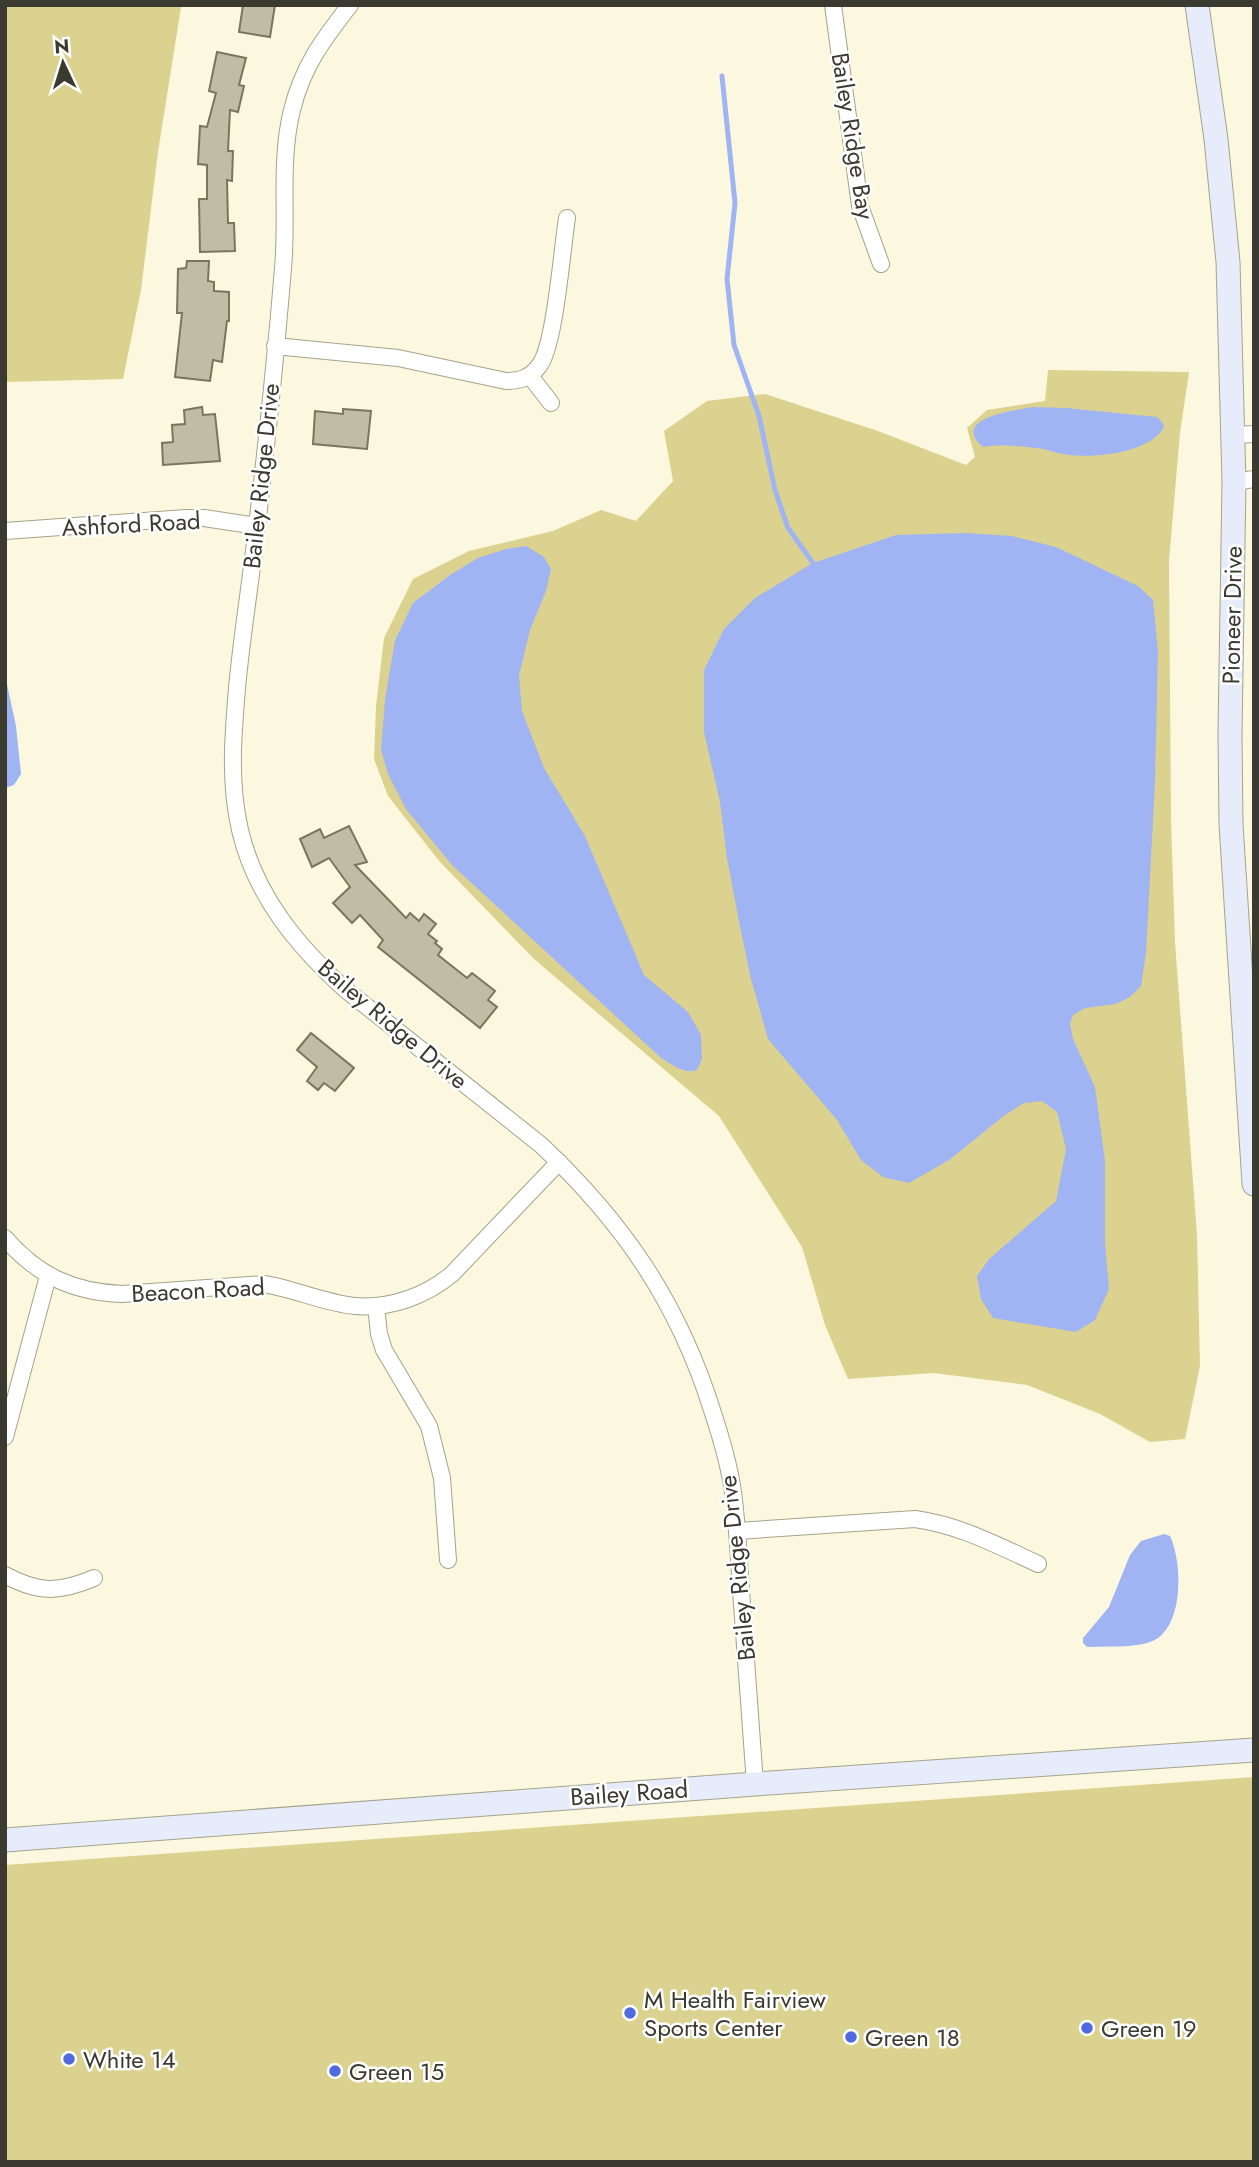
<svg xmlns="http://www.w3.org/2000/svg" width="1259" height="2167" viewBox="0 0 1259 2167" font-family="Jost,sans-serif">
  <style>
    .green { fill: #dbd28f }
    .water { fill: #a0b4f3 }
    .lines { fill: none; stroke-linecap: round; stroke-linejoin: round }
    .stream { stroke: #a0b4f3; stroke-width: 5 }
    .building { fill: #c0bda6; stroke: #787660; stroke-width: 2 }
    .street-casing { stroke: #a5a38c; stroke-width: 18 }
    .secondary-casing { stroke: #a5a38c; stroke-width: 25 }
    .street { stroke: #fff; stroke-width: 16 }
    .secondary { stroke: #e7ecfa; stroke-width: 23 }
    .poi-dot { fill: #516adf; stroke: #fff; stroke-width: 2.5 }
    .labels { text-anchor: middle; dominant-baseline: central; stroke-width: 5; stroke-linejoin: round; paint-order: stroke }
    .street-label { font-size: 24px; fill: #3b3a30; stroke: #fff }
    .poi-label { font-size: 24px; fill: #3b3a30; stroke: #fff; text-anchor: start }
  </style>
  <rect width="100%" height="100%" fill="#fbf8df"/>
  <g class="green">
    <path d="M5 5H183L181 7 158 152 141 290 123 379 5 382Z"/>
    <path d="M1048 370 1189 372 1180 433 1169 561 1171 820 1175 942 1197 1235 1200 1366 1185 1439 1150 1442 1100 1414 1027 1385 934 1373 848 1379 825 1325 802 1247 719 1116 534 959 440 862 388 796 374 759 376 706 384 638 413 579 469 551 553 531 601 510 636 521 673 481 664 431 707 401 765 394 878 431 966 465 975 457 967 428 987 410 1045 401Z"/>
    <path d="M1254 1777V2162H5V1865Z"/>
  </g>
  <g class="water">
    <path d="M1033 407 1066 408 1157 417 1162 422 1164 427C1150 453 1096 458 1069 455 1060 454 1052 451 1043 449 1023 446 1003 444 983 447 949 418 1016 410 1033 407Z"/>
    <path d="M965 533 1012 536 1056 547 1138 586 1153 600 1158 651 1155 782 1146 953 1141 986 1130 997 1116 1004 1085 1008 1073 1015 1070 1024 1073 1039 1095 1087 1105 1161V1244L1109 1289 1095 1320 1076 1332 993 1318 981 1299 977 1276 989 1259 1056 1201 1066 1149 1057 1112 1042 1101 1024 1103 1005 1115 949 1160 909 1183 883 1177 861 1160 837 1120 768 1039 751 979 740 927 727 858 720 802 704 732V670L724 629 755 598 813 563 896 535Z"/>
    <path d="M526 546 544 557 551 569 546 591 530 630 519 676 522 711 544 768 585 836 644 975 688 1012 701 1035 702 1059 697 1070C684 1075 671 1064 660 1057L452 865 406 809 388 774 381 750 385 700 395 640 413 603 450 575 478 558 506 549Z"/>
    <path d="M5 675 16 726 21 774 14 785 5 788Z"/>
    <path d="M1164 1534 1170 1536C1183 1563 1185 1634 1147 1643 1130 1648 1105 1646 1087 1647L1083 1643V1638L1109 1607 1130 1555 1141 1541Z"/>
  </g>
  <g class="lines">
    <path class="stream" d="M722 76 735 203 727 279 734 345 759 416 775 490 788 528 813 563"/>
  </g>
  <g class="building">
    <path d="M243 5H275L270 37 239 32Z"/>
    <path d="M217 52 246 58 239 85 244 86 238 112 230 110 228 151H233L232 181 227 180 228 223H234L235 251 200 252 199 199H207V165L198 164 200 126 207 127 216 93 209 91Z"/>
    <path d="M187 261H209L208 281 214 282V291L229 292V321H227L222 362 213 360 210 381 175 377 182 313H177L178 269 186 268Z"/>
    <path d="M202 407 203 415 215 414 220 461 163 465 162 443 173 442 172 425 185 424 184 410Z"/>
    <path d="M343 409 371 411 367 449 313 444 315 411 343 414Z"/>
    <path d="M349 826 367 862 355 865 406 918 410 913 419 921 424 914 436 924 428 934 437 941 435 943 442 949 438 955 467 978 472 973 495 991 488 1000 497 1007 480 1028 378 947 383 940 360 915 352 923 333 903 350 887 329 858 312 867 300 839 320 829 324 838Z"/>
    <path d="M311 1033 354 1068 335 1091 324 1083 318 1090 307 1081 317 1067 297 1050Z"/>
  </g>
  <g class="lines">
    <g class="street-casing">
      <g id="street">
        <path d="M350 5C322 41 303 66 292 110 279 163 288 215 283 268 276 354 267 440 257 526 251 580 242 634 237 688 233 736 229 782 240 830 255 895 297 946 346 990L541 1145C623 1222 678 1302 712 1410 721 1437 729 1464 733 1492 738 1529 739 1567 742 1604 746 1664 751 1724 755 1784"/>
        <path d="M833 5 860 206 881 264"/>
        <path d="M275 346 398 358 506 381C520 381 530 378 539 366 555 346 562 249 567 218"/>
        <path d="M530 376 551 403"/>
        <path d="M1234 435 1254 434"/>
        <path d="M1234 482 1254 479"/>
        <path d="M5 531 186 518H204L257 526"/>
        <path d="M5 1238C38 1276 73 1292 122 1294L264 1284C295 1289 324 1303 355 1306 390 1309 426 1296 452 1274L559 1162"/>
        <path d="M376 1306 379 1334 384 1350 429 1426 442 1478 448 1560"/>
        <path d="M5 1437 48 1276"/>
        <path d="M737 1531 915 1519C959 1525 997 1545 1038 1564"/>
        <path d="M5 1575C38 1593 59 1593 94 1578"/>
      </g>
    </g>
    <g class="secondary-casing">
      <g id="secondary">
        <path d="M1197 5 1216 139 1228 262 1234 482 1230 734 1231 824 1254 1184"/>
        <path d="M5 1840 755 1784 1254 1750"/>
      </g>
    </g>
    <use href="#street" class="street"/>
    <use href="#secondary" class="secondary"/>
  </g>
  <g class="poi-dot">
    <circle cx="630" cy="2013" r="7"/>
    <circle cx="1087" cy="2028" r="7"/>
    <circle cx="851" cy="2037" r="7"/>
    <circle cx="69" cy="2059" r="7"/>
    <circle cx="335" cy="2071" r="7"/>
  </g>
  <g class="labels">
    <g class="street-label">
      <text transform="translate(853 136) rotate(81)">Bailey Ridge Bay</text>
      <text transform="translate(261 476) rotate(-84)">Bailey Ridge Drive</text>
      <text transform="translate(131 524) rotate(-3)">Ashford Road</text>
      <text transform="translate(1232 615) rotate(-89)">Pioneer Drive</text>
      <text transform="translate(393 1024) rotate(40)">Bailey Ridge Drive</text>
      <text transform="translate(198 1290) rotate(-3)">Beacon Road</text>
      <text transform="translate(737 1568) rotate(-96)">Bailey Ridge Drive</text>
      <text transform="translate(629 1793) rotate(-4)">Bailey Road</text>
    </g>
    <g class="poi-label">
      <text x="644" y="1999">M Health Fairview<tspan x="644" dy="28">Sports Center</tspan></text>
      <text x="1101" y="2028">Green 19</text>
      <text x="865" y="2037">Green 18</text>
      <text x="83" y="2059">White 14</text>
      <text x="349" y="2071">Green 15</text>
    </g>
  </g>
  <rect width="1259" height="2167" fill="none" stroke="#3b3a30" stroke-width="14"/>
  <g transform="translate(63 63) rotate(356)" stroke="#ffffff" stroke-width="5" paint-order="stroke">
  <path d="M0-5L12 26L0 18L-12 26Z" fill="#3b3a30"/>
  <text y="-10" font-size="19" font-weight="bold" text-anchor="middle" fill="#3b3a30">N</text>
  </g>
</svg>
